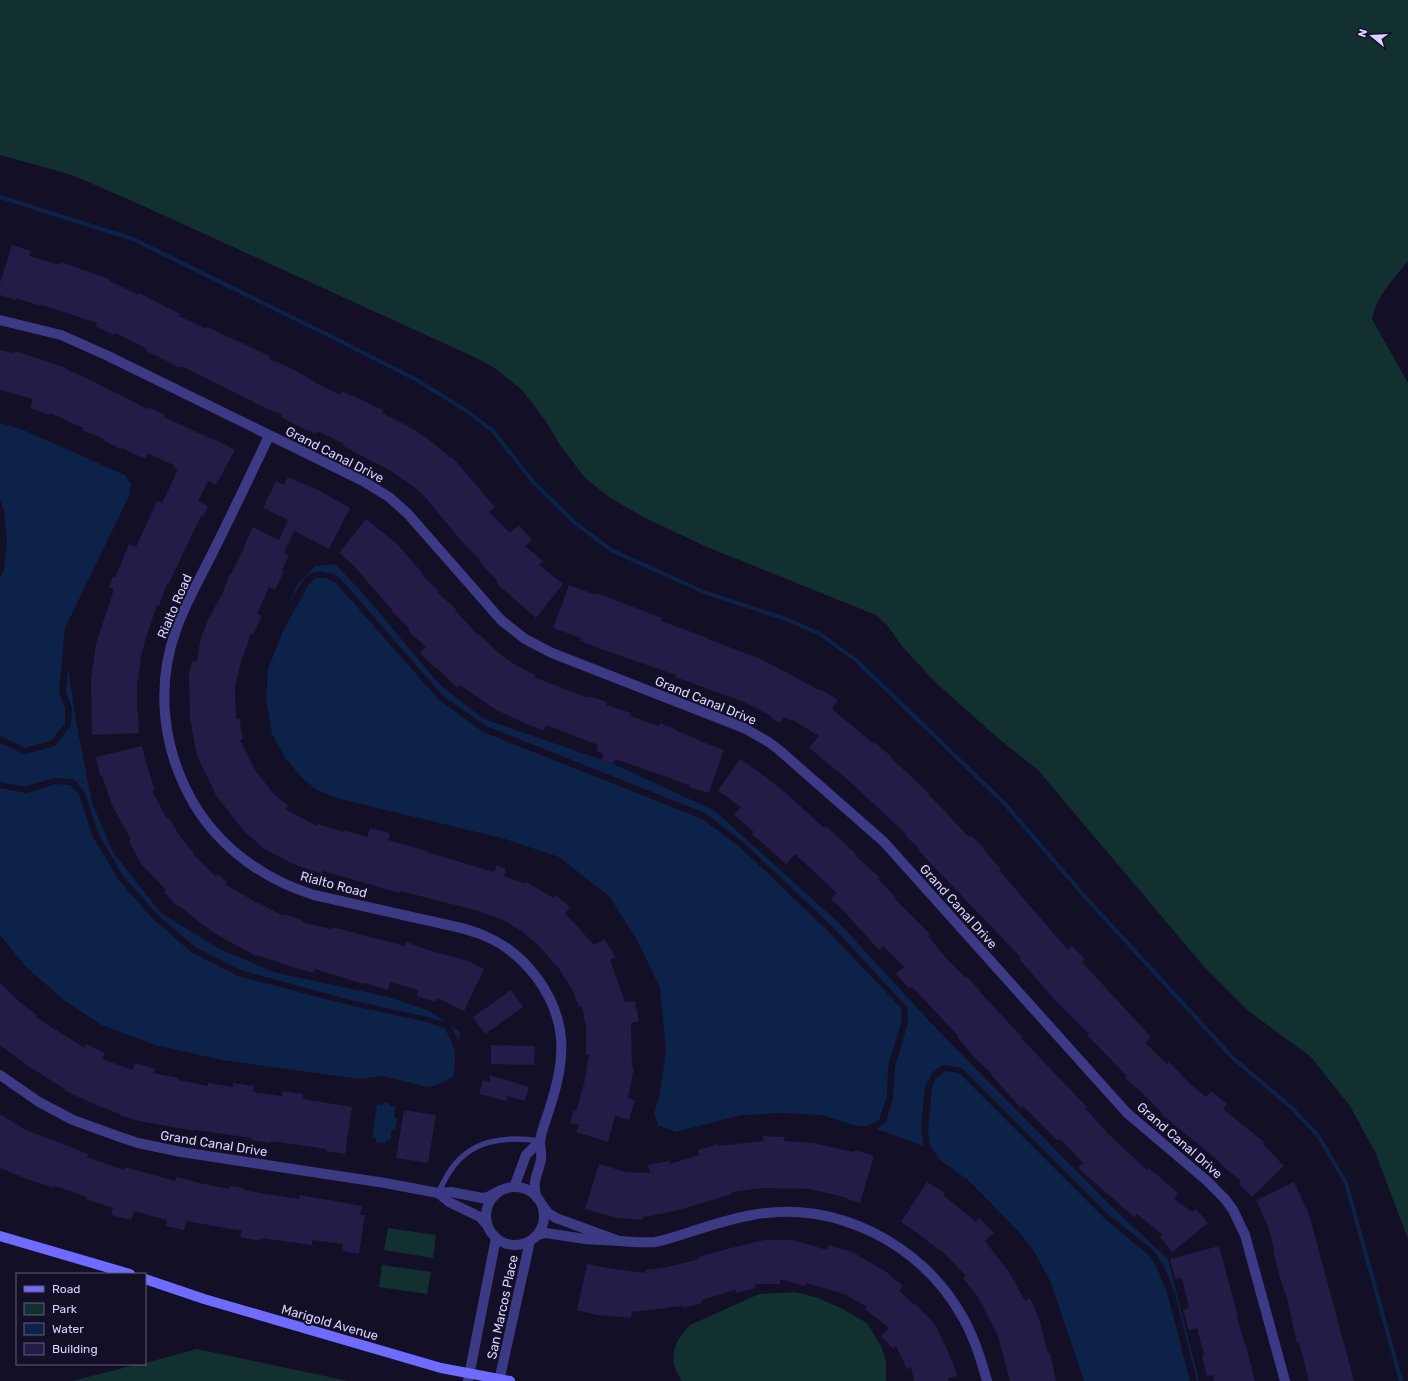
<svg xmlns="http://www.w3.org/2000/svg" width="1408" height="1381" viewBox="0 0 1408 1381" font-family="Rubik,sans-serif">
<rect width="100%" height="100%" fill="#130f26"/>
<g fill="#12302f">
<path d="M0 0H1408V261C1393 279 1377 296 1372 319L1408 383V1239L1375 1152 1350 1106 1311 1057 1247 1010 1206 969 1038 770 999 739 935 682 902 646 887 625 876 615 707 547 643 517 609 497 585 478 560 445 545 420 522 390 495 368 474 357 130 200 72 175 0 155Z"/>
<polygon points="388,1228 436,1235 433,1258 384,1250"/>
<polygon points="382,1265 431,1272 427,1294 379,1287"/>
<path d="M796 1292 818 1298 843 1309 867 1323 881 1346 886 1361V1381H682C667 1360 673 1342 690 1325L759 1294Z"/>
<polygon points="197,1349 348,1381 349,1381 72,1381 139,1364 145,1364 145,1363"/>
</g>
<g fill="#0c2248">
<polygon points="0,423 21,429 125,475 131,484 129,496 65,628 59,692 65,708 65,723 51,741 25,748 0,736 0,577 4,570 7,543 4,511 0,499"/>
<path d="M335 564 359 589 441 686 484 719 614 764 715 811 840 924 932 1024 1111 1206 1168 1259 1199 1381H1197L1175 1294 1165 1268 1154 1251 1109 1215 962 1068 943 1065 932 1073 925 1087 921 1130 924 1146 877 1129 886 1122 893 1098 895 1067 908 1022 907 1007 834 928 744 843 705 813 486 726 443 696 339 577C307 562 303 580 289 605L297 585 315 566Z"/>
<polygon points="316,578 326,578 336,583 439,700 483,732 702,819 740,847 829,932 901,1008 902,1020 888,1066 887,1096 879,1120 868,1126 856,1126 822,1115 782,1113 742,1115 676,1132 658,1125 654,1114 660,1093 666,1051 660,988 637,940 609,896 559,857 505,839 337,798 317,790 303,779 286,759 272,734 266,700 268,669 283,631 309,584"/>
<polygon points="68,667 76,721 92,803 113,852 161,913 218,948 273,972 389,997 430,1011 460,1032 459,1041 451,1026 447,1023 428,1017 350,1000 240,970 195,947 157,914 123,876 98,833 85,793 76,781 72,779 53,778 25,787 0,782 0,743 25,754 55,746 70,727 71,723 72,708 66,692"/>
<path d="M56 784 70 785 79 794 92 835 118 879 152 918 191 952 238 976 349 1005 427 1022 445 1029C456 1049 457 1054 453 1077L440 1084 428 1087 382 1076 359 1079 222 1060 155 1045 102 1025 65 1001 25 966 0 935V788L26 793Z"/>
<polygon points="946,1071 959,1073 1105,1219 1150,1256 1158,1270 1168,1296 1190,1381 1084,1381 1051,1283 1034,1251 1018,1231 968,1180 940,1160 930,1145 928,1132 932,1088 936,1078"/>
<polygon points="387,1102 391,1106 395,1107 394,1118 397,1118 395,1130 392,1130 390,1140 387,1140 386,1143 376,1142 376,1138 372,1138 377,1104 381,1105"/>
</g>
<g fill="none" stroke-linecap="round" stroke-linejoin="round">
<polyline stroke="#0c2248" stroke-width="4" points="0,197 133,239 332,337 415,379 467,411 493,431 533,482 574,522 611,550 704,592 786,619 820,634 857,661 1004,803 1088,900 1233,1058 1292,1108 1319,1137 1346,1183 1401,1381"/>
</g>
<g fill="#241b47">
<polygon points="12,245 31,251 29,256 60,265 61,262 109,279 109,281 139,295 139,293 180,314 179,316 206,329 207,327 270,356 269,359 287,366 314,381 314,382 340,395 342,391 383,410 382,413 415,430 433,443 451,458 452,457 495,507 489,512 510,533 519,525 532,540 525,546 543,561 539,565 563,584 536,618 497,584 498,582 479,561 480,560 463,543 425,497 414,487 391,471 343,446 344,444 317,431 316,434 292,423 281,417 282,415 254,403 254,402 181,366 180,368 163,359 146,351 147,349 115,333 114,335 95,326 97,323 42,305 41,306 16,298 16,300 0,295 0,283"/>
<polygon points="0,350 14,353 15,351 66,368 66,369 97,383 97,384 119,394 147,409 148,407 165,415 164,417 216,441 216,440 235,450 216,485 208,481 198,501 208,506 203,517 201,516 169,583 167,583 159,606 157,605 146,637 140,660 141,660 137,686 137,712 138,712 139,733 92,735 91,678 96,644 114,589 109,587 113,577 115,578 129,544 136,547 157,501 162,503 178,470 174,468 175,466 148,453 145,459 122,448 121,449 103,440 104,439 82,430 83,428 50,413 49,415 30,408 33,399 0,390"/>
<polygon points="288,477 322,492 350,508 329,549 294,531 284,553 289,555 282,570 284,571 275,590 269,587 257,614 262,616 253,635 251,634 240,665 235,688 236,719 239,718 243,739 240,740 255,770 272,792 288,806 285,809 317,826 318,824 343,832 344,830 367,837 370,828 390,833 388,840 427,851 427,852 494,872 497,865 506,869 504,876 525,884 526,882 554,898 556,895 570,907 565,913 594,945 605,939 615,957 610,960 625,1002 635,1001 639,1021 631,1023 632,1067 634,1068 628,1098 635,1100 629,1120 615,1116 608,1142 576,1132 579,1125 570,1123 574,1110 576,1111 584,1084 589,1055 586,1055 586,1028 582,1006 579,1007 573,991 560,970 538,945 520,930 503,920 475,910 400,891 400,893 323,871 322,874 293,864 264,849 243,830 217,797 197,756 190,718 189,675 192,661 197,662 200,641 207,622 223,592 230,573 231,574 245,546 244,546 253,527 279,540 288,520 263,508 276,481 284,485"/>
<polygon points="366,519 397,544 423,574 422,575 439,591 437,592 456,609 455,610 478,635 479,634 501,655 517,666 535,675 534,677 588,698 589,696 607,702 606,705 631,713 630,716 659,726 660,723 677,730 677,731 700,740 700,741 724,750 709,792 705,792 689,787 690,786 667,777 615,759 613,764 602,760 604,754 596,751 598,745 546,725 544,731 529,725 496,710 460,685 457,688 436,667 435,668 420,653 426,647 408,631 410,629 392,612 393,611 353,565 339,553"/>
<polygon points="569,585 596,595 597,593 662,618 661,621 708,638 708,639 763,660 819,690 820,689 838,700 832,709 874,744 875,743 891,756 890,757 929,793 928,794 947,813 947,814 969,837 971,835 985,849 984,850 1001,869 999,870 1068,950 1072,946 1085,959 1082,962 1151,1037 1145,1043 1167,1064 1169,1062 1191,1085 1206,1097 1211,1091 1227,1104 1223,1109 1264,1142 1263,1144 1284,1166 1252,1197 1239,1184 1241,1181 1219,1163 1220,1162 1161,1114 1162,1113 1136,1087 1136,1088 1125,1078 1127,1076 1087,1035 1089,1034 1054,999 1020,960 1021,958 919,851 920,850 905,835 906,834 847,779 809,748 819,736 793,720 792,721 784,717 780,723 770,717 771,716 744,702 675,677 676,675 604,650 580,641 581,638 553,628"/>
<polygon points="142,746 146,763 155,790 152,791 167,819 169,818 181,838 194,853 193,854 216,877 218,874 227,882 225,884 259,904 259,903 283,916 284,914 302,920 301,922 331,929 332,927 405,946 406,942 418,946 418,947 468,961 484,969 464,1011 437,998 436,1002 417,996 418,990 390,982 388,990 364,983 363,984 315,969 314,973 289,966 257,955 256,956 214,933 179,906 178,907 164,892 166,890 142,865 129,841 131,840 112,805 102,776 100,776 96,757"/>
<polygon points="740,759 759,772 787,794 824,828 826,826 856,854 855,855 880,878 878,879 896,898 895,899 930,934 928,936 945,957 965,977 966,976 980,990 979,991 1022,1037 1021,1038 1087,1107 1085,1108 1106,1131 1105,1131 1147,1170 1149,1168 1178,1193 1174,1199 1192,1212 1196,1209 1208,1223 1172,1252 1160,1237 1163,1235 1137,1214 1134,1217 1078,1168 1083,1163 1060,1139 1058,1141 1023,1106 1021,1108 991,1075 992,1074 974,1057 957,1037 958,1036 933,1009 912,987 910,989 896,974 904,967 883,946 879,950 848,916 849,916 831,899 837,893 795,854 786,864 752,834 754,832 734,815 741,807 718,791"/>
<polygon points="0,983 21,1003 37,1015 36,1017 56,1030 85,1048 86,1044 105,1053 102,1059 133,1070 135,1063 155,1069 153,1073 178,1078 178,1080 208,1086 208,1083 233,1087 233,1083 254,1086 253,1092 282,1096 283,1091 303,1094 303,1099 352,1107 345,1154 326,1151 326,1149 271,1141 271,1143 251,1140 251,1138 196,1130 195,1131 139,1121 119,1115 120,1114 91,1103 64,1090 65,1089 28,1066 0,1045"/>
<polygon points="511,990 523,1007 485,1034 473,1017"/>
<polygon points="491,1045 535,1046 534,1065 491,1064"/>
<polygon points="490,1075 529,1087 525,1101 508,1096 506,1101 479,1094 483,1080 490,1082"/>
<polygon points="404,1110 436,1115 428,1163 396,1158"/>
<polygon points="0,1114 26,1130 51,1140 51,1139 88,1154 87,1157 124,1170 125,1167 175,1181 176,1177 194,1181 194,1182 230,1189 230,1186 244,1188 244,1190 266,1194 299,1199 300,1195 362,1206 360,1215 365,1215 359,1254 342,1251 343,1244 312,1240 312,1245 261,1238 260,1241 240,1237 242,1231 186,1221 184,1230 166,1226 167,1220 134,1211 131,1220 111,1215 113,1208 86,1199 87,1197 55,1186 54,1188 27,1179 0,1168"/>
<polygon points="763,1136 785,1137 784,1141 813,1143 854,1152 855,1150 874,1156 860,1203 847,1199 848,1198 809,1189 764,1188 731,1192 732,1194 675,1211 643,1217 643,1220 616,1218 585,1209 599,1164 626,1172 650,1173 648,1165 670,1161 670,1164 699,1155 698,1150 718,1144 718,1146 763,1141"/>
<polygon points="927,1182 945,1193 943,1195 976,1222 979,1218 994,1233 985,1241 1009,1272 1025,1301 1030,1298 1039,1318 1048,1354 1050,1353 1056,1381 1010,1381 998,1336 978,1297 963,1278 966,1276 940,1249 939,1250 917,1233 901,1222"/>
<polygon points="1294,1182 1309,1214 1354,1381 1309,1381 1299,1342 1297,1343 1286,1294 1285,1294 1279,1274 1273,1250 1274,1249 1268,1226 1256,1200"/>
<polygon points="764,1240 793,1240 827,1250 829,1245 852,1252 885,1271 903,1286 899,1291 915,1305 916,1304 936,1326 954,1365 957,1376 948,1378 949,1381 914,1381 911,1367 907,1369 896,1346 893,1349 881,1336 889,1328 865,1309 867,1307 844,1294 806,1283 805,1286 780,1279 780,1284 755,1284 756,1288 736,1293 735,1290 702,1300 702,1303 683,1308 683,1306 632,1312 631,1318 597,1315 577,1310 587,1264 607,1268 645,1273 645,1270 668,1267 699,1259 699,1257 727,1249"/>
<polygon points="1219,1246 1238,1317 1237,1317 1245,1345 1246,1345 1255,1381 1214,1381 1213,1375 1207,1376 1202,1356 1204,1355 1197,1328 1189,1330 1183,1310 1189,1308 1182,1278 1175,1279 1170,1259"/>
</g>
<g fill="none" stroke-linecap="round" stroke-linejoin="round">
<path stroke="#3d3a85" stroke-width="5.5" d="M438 1193C442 1186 445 1178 450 1171 471 1139 505 1136 540 1141"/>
<g stroke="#3d3a85" stroke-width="10">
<polyline points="0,320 61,335 106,355 363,481 389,497 408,514 501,620 525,639 552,653 744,728 767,741 778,749 884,842 1127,1113 1206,1180 1225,1199 1233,1210 1245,1235 1285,1381"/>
<path d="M269 436C250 476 231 516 211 556 199 580 185 604 176 630 155 688 163 751 194 804 221 849 265 880 314 895 350 903 385 911 421 919 442 924 465 927 485 936 525 953 557 995 561 1038 563 1062 557 1085 550 1107 547 1118 541 1131 540 1142 540 1148 542 1154 541 1160 538 1173 531 1184 537 1198"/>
<polyline points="0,1075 39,1102 73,1120 120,1137 138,1143 181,1152 385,1183 438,1193 451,1192 482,1198 488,1197 501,1190"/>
<polyline points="514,1187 526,1155 540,1141"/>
<circle cx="515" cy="1216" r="29"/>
<polyline points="438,1193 449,1202 480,1217 487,1225"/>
<polyline points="534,1238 538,1235 546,1233 585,1239 619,1241 556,1218 548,1213 543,1206"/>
<path d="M619 1241C631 1242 643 1243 655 1242 666 1240 677 1236 687 1233 708 1226 730 1219 752 1215 834 1199 921 1243 962 1316 974 1336 981 1359 987 1381"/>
<polyline points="468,1381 496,1238"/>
<polyline points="499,1381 530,1241"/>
</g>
<g stroke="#6f6bff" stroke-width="10">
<polyline points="0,1236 130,1274"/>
<polyline points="145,1279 204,1299 441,1368 510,1381"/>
</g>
</g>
<g text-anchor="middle" stroke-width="4" stroke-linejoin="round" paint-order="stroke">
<g font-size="13" fill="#d9d4ff" stroke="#130f26">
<text transform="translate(335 454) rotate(27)" y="5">Grand Canal Drive</text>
<text transform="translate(174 606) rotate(-67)" y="5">Rialto Road</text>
<text transform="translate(706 700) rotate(22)" y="5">Grand Canal Drive</text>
<text transform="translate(334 884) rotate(15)" y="5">Rialto Road</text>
<text transform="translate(959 906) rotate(48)" y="5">Grand Canal Drive</text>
<text transform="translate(1180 1140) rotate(41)" y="5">Grand Canal Drive</text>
<text transform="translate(214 1143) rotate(9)" y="5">Grand Canal Drive</text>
<text transform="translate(502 1307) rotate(-78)" y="5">San Marcos Place</text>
<text transform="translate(330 1322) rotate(16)" y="5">Marigold Avenue</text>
</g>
</g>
<rect x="16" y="1273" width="130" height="92" fill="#130f26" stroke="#625e7d"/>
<rect x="24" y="1286" width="20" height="6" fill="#6f6bff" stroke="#625e7d"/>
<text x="52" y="1293" font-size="12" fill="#d9d4ff">Road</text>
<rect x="24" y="1303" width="20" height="12" fill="#12302f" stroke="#625e7d"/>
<text x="52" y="1313" font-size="12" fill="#d9d4ff">Park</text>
<rect x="24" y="1323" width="20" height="12" fill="#0c2248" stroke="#625e7d"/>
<text x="52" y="1333" font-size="12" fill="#d9d4ff">Water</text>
<rect x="24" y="1343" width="20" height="12" fill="#241b47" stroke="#625e7d"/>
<text x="52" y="1353" font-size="12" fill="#d9d4ff">Building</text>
<g transform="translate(1372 36) rotate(288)" stroke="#130f26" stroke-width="3" paint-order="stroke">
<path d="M0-3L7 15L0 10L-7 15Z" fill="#d9d4ff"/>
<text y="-6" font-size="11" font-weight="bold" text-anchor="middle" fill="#d9d4ff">N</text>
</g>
</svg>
